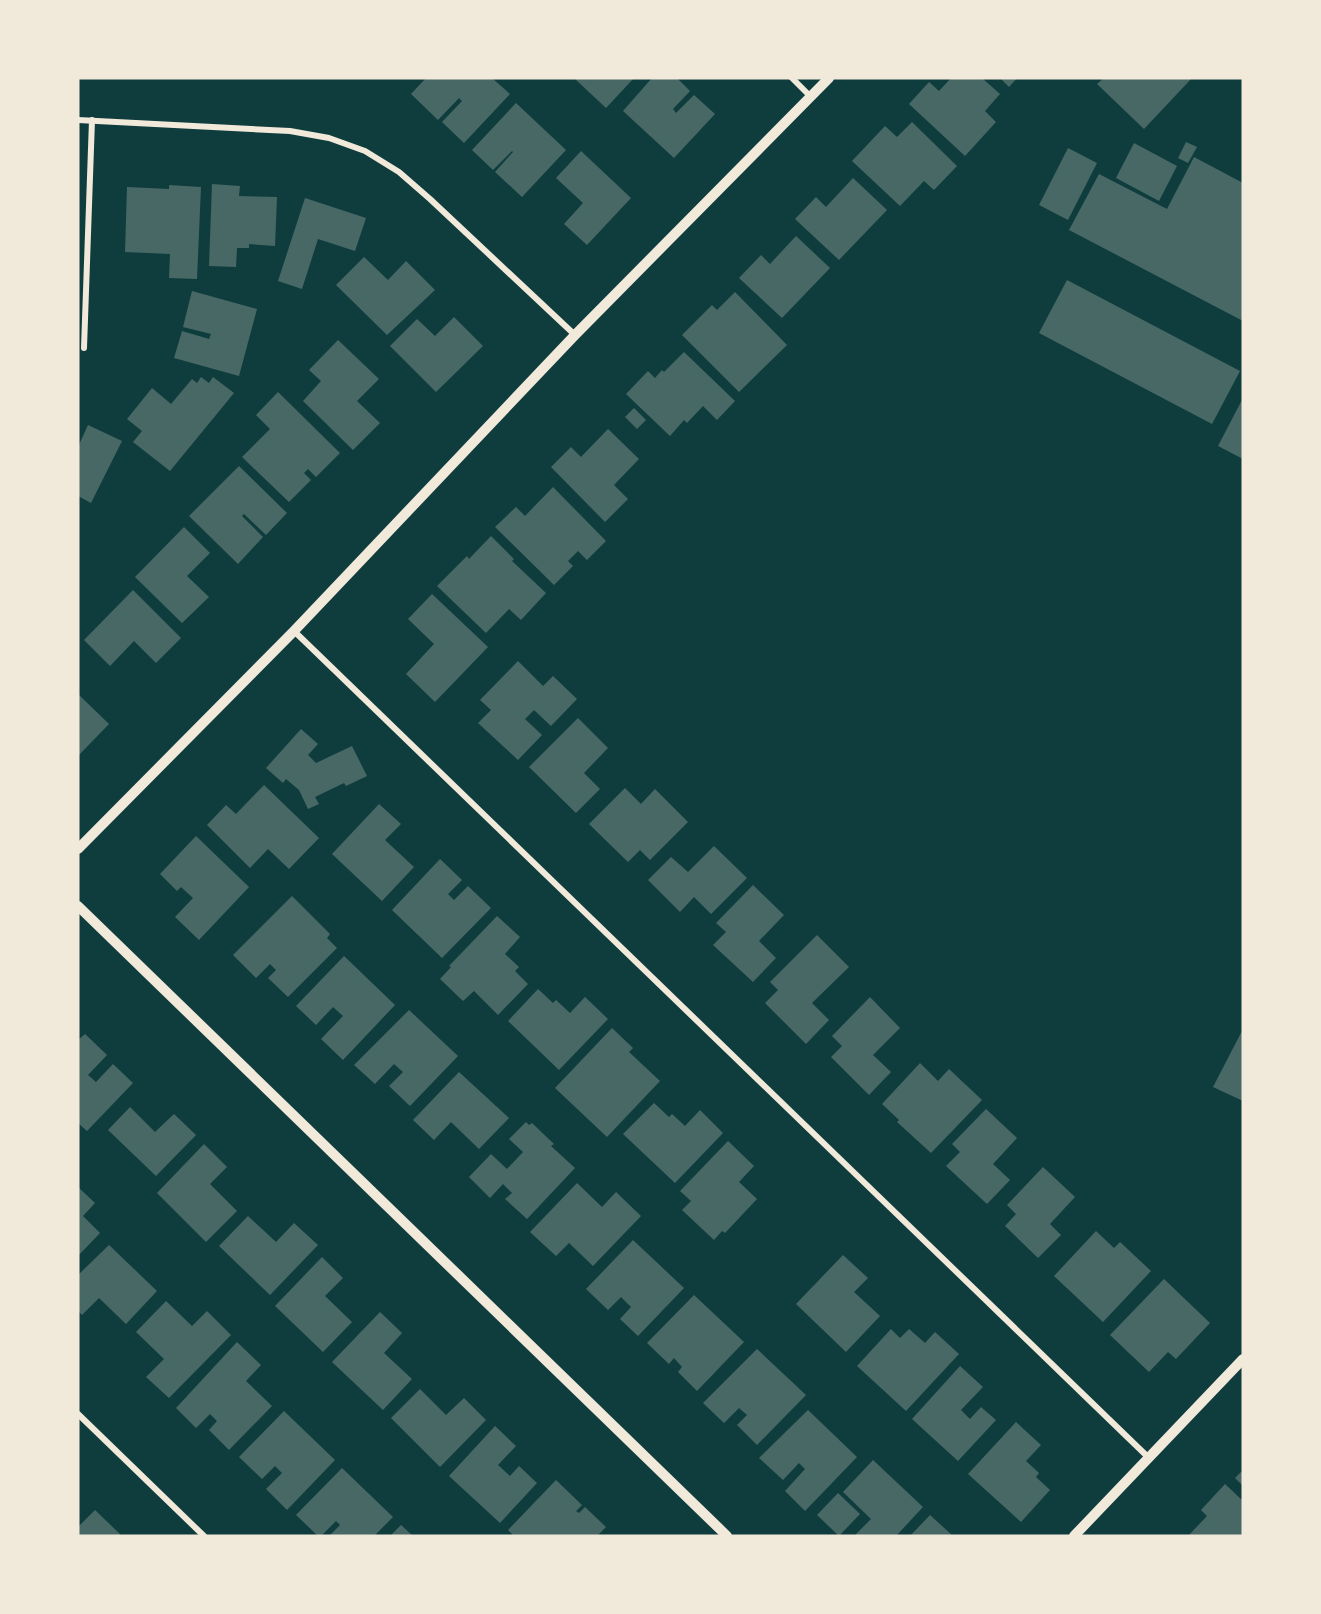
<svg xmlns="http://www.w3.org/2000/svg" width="1321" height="1614" viewBox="0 0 1321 1614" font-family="'Fira Sans Condensed',sans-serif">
<rect width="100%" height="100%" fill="#0f3d3e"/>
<g fill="#486865">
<polygon points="426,78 492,78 510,94 464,143 442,122 462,101 459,98 438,120 411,94"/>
<polygon points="574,78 634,78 606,108"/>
<polygon points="652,78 677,78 690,91 673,109 676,113 694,95 715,114 674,158 623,111"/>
<polygon points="951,78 982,78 1000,94 985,111 996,122 965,156 909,104 929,82 939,91"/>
<polygon points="1000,78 1017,78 1009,87"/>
<polygon points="1104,78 1192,78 1144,129 1097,84"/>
<polygon points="516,103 566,150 522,197 495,172 513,152 512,151 493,170 472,150"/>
<polygon points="912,122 957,166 934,190 924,181 900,206 852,161 885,126 897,137"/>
<polygon points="1186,142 1197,147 1188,163 1178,158"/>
<polygon points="1134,143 1177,166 1159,201 1116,178"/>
<polygon points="1068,148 1097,163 1068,220 1039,205"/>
<polygon points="581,151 631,198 587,245 564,224 583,203 556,178"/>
<polygon points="1194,157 1243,183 1243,321 1069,230 1099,174 1167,209"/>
<polygon points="853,178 887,210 839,260 795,219 816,197 826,207"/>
<polygon points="212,184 240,186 239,196 277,197 275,246 249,244 249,248 237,248 236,267 209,266"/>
<polygon points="169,185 201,187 197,279 169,278 170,254 125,252 127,187 169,189"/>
<polygon points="305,198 366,218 355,251 318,239 302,289 278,281"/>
<polygon points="796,236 830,268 782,318 739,278 761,255 770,264"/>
<polygon points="364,257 388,280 406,261 435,290 387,335 336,285"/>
<polygon points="1067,280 1240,371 1212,424 1039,333"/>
<polygon points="192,291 257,309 239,376 174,358 182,331 209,339 211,334 183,327"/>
<polygon points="735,292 787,345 739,392 682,335 712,305 717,310"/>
<polygon points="454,317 483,346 436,392 390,346 417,319 435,336"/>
<polygon points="338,340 379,379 357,401 380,423 353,450 303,401 321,381 309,370"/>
<polygon points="684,352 735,401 717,420 703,406 687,423 684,420 670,436 626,394 648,371 655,378 662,370 664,372"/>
<polygon points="201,377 209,383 213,377 234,393 170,471 133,442 142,431 127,419 152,388 171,404 192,379 197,383"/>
<polygon points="278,392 340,453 316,477 308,469 304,473 311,480 289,502 242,457 270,429 256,415"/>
<polygon points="1243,398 1243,459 1218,446"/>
<polygon points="634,408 646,420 637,429 625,417"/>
<polygon points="88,425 122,441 91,503 78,496 78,447"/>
<polygon points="608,429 639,459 614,485 628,499 605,522 551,467 571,447 581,457"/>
<polygon points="239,466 287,513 266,535 244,514 242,516 263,537 238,564 189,516"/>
<polygon points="553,487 606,541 587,560 578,551 568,561 573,566 554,585 495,527 516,507 525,516"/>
<polygon points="184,527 210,553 187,576 209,597 182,623 135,577"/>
<polygon points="491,536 514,559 512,561 546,593 521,620 509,609 486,633 437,586 467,556 469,559"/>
<polygon points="133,590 181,638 156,663 134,641 110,666 84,640"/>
<polygon points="432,594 488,647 435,702 406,674 434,644 408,619"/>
<polygon points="518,661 543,686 553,676 577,699 551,726 534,710 525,719 542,735 518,760 478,723 491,710 480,700"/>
<polygon points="78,694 109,724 78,756"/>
<polygon points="578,718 608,748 584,773 600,789 576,813 529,767"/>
<polygon points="301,729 318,744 308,755 316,763 352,746 367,776 346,786 344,783 315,797 319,804 308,809 299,790 286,779 283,783 266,768"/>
<polygon points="264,785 319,838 289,869 268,849 250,868 207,825 226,805 236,814"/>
<polygon points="625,788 641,804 655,789 688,822 650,860 640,850 628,862 589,824"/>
<polygon points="379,804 401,824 385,840 414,867 382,901 332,854"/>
<polygon points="196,836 249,887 199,940 175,917 193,898 181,887 177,891 160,874"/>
<polygon points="714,846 747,878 711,914 694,897 680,912 648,880 671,857 688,872"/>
<polygon points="440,859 462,880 448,894 454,900 468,886 491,908 442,958 392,910"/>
<polygon points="753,885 784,915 759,941 776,958 753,982 713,945 726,932 716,923"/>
<polygon points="292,896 330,934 327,938 337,948 288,997 268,978 276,970 270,964 256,978 233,955"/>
<polygon points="497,916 520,937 505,954 519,967 515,971 528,984 498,1015 474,991 463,1001 440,979 451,967 449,966"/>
<polygon points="817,935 849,967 812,1003 829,1020 806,1044 765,1003 778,990 770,982"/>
<polygon points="344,956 395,1005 343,1060 321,1039 343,1016 333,1007 316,1025 296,1006"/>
<polygon points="538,989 553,1003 556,1000 570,1013 585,997 608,1019 559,1070 508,1021"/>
<polygon points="870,997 900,1028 873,1055 891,1072 869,1095 831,1057 842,1046 832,1036"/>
<polygon points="409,1010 458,1056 410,1106 389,1086 403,1072 394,1064 375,1084 354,1065"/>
<polygon points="612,1028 633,1048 629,1052 660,1081 607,1137 555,1088"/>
<polygon points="1243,1029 1243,1101 1213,1087"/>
<polygon points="85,1034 107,1055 88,1075 96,1082 113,1064 133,1083 87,1131 78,1123 78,1040"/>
<polygon points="920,1063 938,1081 949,1069 982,1100 931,1153 897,1122 899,1120 882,1104"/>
<polygon points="459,1072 509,1118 479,1149 451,1122 434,1140 413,1120"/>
<polygon points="654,1103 669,1117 672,1114 685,1126 700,1110 723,1133 675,1183 623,1134"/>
<polygon points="130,1107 155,1132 174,1114 196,1135 156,1176 108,1130"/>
<polygon points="986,1109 1017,1138 993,1164 1010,1180 987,1204 946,1166 960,1152 952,1144"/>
<polygon points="526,1122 529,1125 532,1123 554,1144 551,1146 575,1168 527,1219 505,1199 512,1193 503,1184 490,1198 469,1177 491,1154 507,1169 523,1152 509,1139"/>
<polygon points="728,1141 754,1166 739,1182 757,1199 725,1233 722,1231 714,1240 682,1210 691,1201 680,1191"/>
<polygon points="204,1144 227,1167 210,1184 237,1211 206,1242 157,1193"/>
<polygon points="1043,1167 1075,1197 1050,1224 1061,1235 1038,1258 1005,1226 1016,1214 1007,1205"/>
<polygon points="577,1183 602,1207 616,1192 641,1216 593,1266 569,1243 556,1256 530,1232"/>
<polygon points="78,1187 95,1203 83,1216 100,1233 78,1256"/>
<polygon points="248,1216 276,1242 294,1223 318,1245 270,1295 219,1246"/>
<polygon points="1096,1231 1114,1248 1120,1242 1151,1271 1103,1322 1054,1276"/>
<polygon points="633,1240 684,1288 638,1336 620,1319 631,1307 621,1297 608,1310 586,1289"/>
<polygon points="109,1245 157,1291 126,1324 99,1298 82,1315 78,1311 78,1275"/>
<polygon points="843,1255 868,1278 854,1292 880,1316 846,1352 796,1304"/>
<polygon points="322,1257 343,1278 325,1296 352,1322 323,1352 275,1306"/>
<polygon points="1164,1279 1210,1323 1176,1359 1168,1352 1149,1372 1110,1335"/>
<polygon points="694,1295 744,1342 697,1391 678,1372 682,1367 674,1358 669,1364 647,1343"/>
<polygon points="166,1301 192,1326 207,1311 231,1335 169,1398 146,1377 164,1359 136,1332"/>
<polygon points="380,1312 402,1333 384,1353 412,1379 383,1410 332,1362"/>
<polygon points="891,1329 900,1338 909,1329 925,1343 935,1332 959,1354 906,1411 857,1366"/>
<polygon points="237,1342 261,1365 246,1381 272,1406 229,1450 209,1430 217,1421 210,1414 196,1428 176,1408"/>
<polygon points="757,1349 806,1395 757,1445 737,1425 747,1415 739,1408 724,1423 703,1403"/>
<polygon points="960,1366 983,1387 961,1410 970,1419 981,1407 996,1420 958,1461 912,1419"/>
<polygon points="420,1389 446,1415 464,1398 486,1420 440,1467 391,1418"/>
<polygon points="808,1410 857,1457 805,1511 785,1491 805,1469 799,1463 783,1480 759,1458"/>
<polygon points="284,1411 335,1460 287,1510 266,1489 282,1473 275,1466 262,1479 239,1457"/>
<polygon points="1016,1422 1041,1445 1026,1461 1039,1473 1036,1477 1050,1490 1021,1522 968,1474"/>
<polygon points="495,1426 516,1446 498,1465 510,1476 519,1466 537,1483 500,1523 449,1476"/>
<polygon points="873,1460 923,1507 896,1536 854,1536 871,1519 843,1492"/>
<polygon points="342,1468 393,1517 374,1536 329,1536 340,1525 336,1521 321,1536 318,1536 296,1515"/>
<polygon points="1243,1470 1243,1486 1235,1478"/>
<polygon points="556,1480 582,1505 576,1511 579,1513 585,1507 606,1527 597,1536 514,1536 508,1530"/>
<polygon points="1225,1484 1243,1501 1243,1535 1188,1536 1207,1516 1201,1510"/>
<polygon points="838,1493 860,1514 839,1536 817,1515"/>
<polygon points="95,1510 122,1536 78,1536 78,1527"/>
<polygon points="930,1515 953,1536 910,1536"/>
<polygon points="401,1525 413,1536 390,1536"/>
</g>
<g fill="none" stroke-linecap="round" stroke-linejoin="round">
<g stroke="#f1e9da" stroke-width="6">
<polyline points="792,78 811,97"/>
<polyline points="78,120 290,131 329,138 365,151 399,172 430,199 575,335"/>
<polyline points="84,348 92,120"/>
<polyline points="294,631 1149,1458"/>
<polyline points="78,1414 204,1536"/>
</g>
<g stroke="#f1e9da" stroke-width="10">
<polyline points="78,849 294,631 575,335 829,78"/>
<polyline points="78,906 727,1536"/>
<polyline points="1074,1536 1243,1359"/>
</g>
</g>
<rect width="1321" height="1614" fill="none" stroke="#f1e9da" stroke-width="159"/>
</svg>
